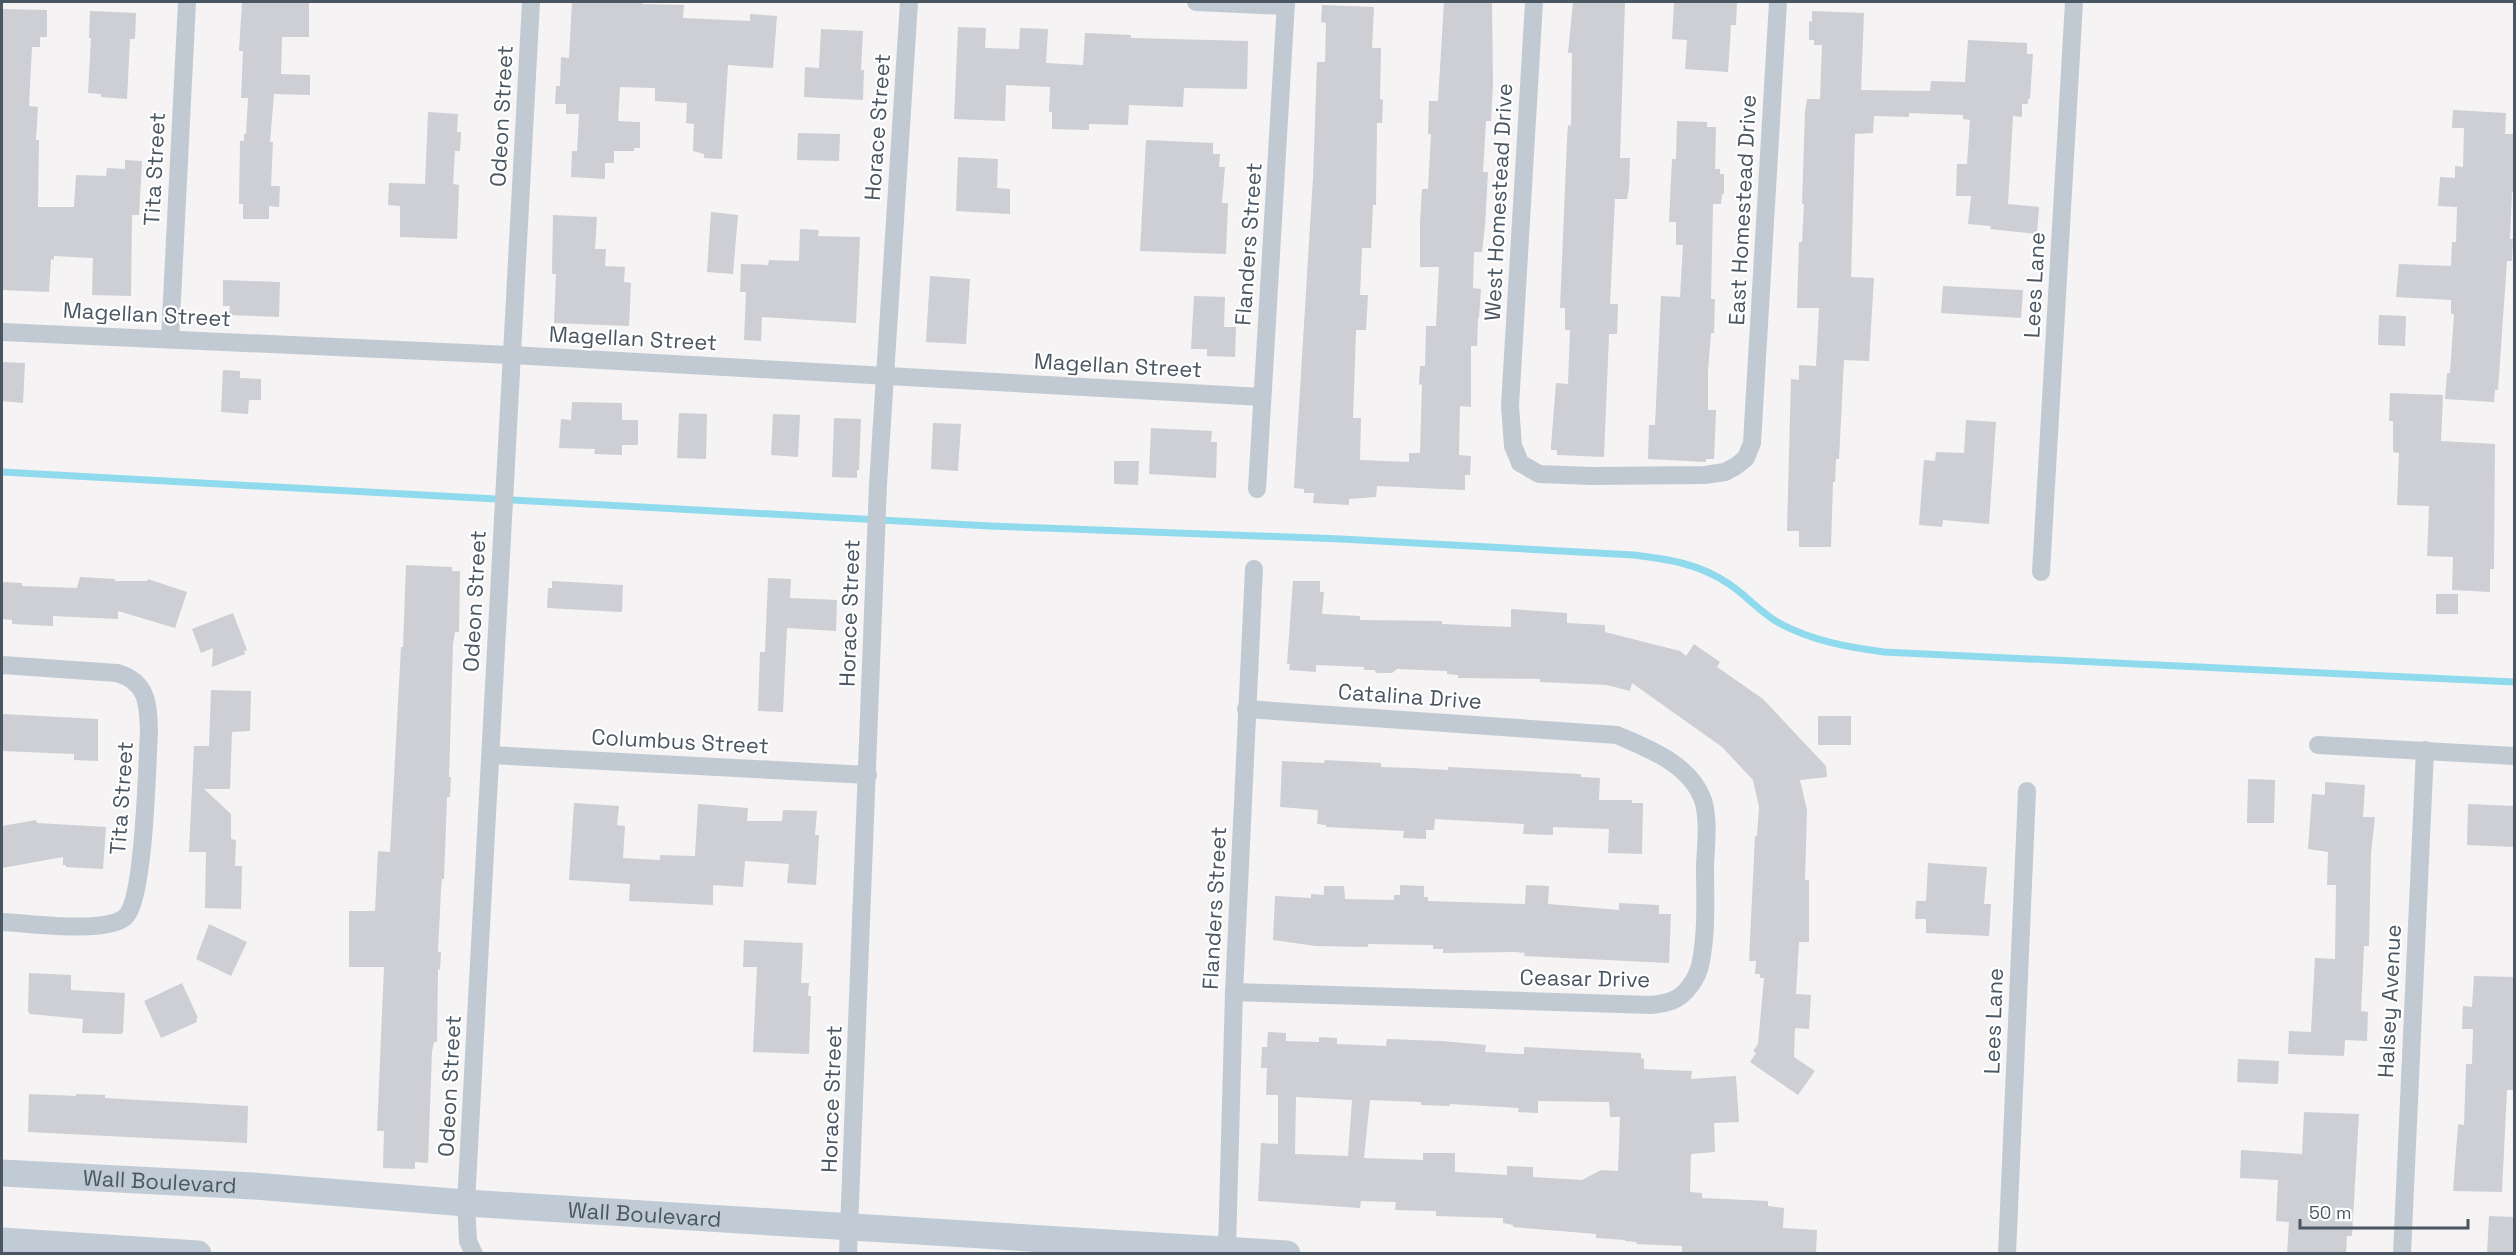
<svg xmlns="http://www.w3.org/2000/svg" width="2516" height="1255" viewBox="0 0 2516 1255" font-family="'Space Grotesk',sans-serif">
<rect width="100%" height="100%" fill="#f5f3f3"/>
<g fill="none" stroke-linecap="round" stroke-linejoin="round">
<path stroke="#90daee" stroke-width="7" d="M2 472 990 526 1341 539 1634 555C1668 559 1700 564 1729 584 1746 595 1761 613 1779 623 1813 641 1847 647 1884 652L2514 682"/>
</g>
<g fill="#cdcfd5" fill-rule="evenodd">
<polygon points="242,2 309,2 309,37 282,37 281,74 310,75 310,95 274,94 270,142 273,142 271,186 280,186 279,207 269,206 269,219 243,219 243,204 239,204 240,141 244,141 244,134 246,134 248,98 241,98 243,51 239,51"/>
<polygon points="572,2 642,2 642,4 684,5 683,18 750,21 750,14 777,16 773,68 728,65 722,159 704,158 704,154 693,151 694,124 686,123 687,103 655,101 655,88 620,87 618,121 640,122 640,148 634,148 634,151 614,151 614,163 605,163 605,179 571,177 572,151 577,151 579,114 566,114 566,104 555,104 556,86 560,86 561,57 569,58"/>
<polygon points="1444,2 1492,2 1493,83 1491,121 1486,121 1483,172 1488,172 1485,225 1482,252 1474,252 1473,288 1481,289 1479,318 1478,318 1477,346 1471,346 1471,407 1460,406 1459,455 1471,456 1470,475 1465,475 1465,490 1377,486 1376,497 1349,499 1349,505 1313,503 1314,493 1304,493 1304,489 1294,488 1313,177 1317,62 1325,62 1326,23 1321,22 1322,5 1374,7 1372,48 1381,48 1380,99 1383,100 1382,123 1377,123 1376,205 1373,205 1371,248 1362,248 1360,295 1368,295 1366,330 1356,330 1353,418 1361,418 1360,460 1409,462 1409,453 1420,453 1422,385 1419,384 1420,366 1425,366 1426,326 1436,326 1439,267 1420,267 1420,222 1422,189 1428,189 1431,134 1428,134 1429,101 1438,101"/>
<polygon points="1573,2 1625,2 1620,158 1630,158 1629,188 1627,199 1615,199 1610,304 1618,304 1617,334 1609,334 1604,457 1557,455 1557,450 1551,450 1551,446 1556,383 1568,384 1570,330 1565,330 1565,308 1560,308 1567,141 1568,125 1571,126 1572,53 1568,53"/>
<polygon points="1674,2 1737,2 1736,25 1731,25 1728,72 1685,69 1687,40 1672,39"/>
<polygon points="2,9 47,10 47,37 40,37 40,47 32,47 29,106 38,107 36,140 39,140 38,207 74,207 76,175 106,176 107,168 125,169 125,160 142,161 139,215 132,215 131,296 92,295 93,258 54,256 54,260 51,259 49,292 2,290"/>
<polygon points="90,11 136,13 135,39 130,39 127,99 101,97 101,94 88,93 91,38 89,38"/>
<polygon points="1812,11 1864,13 1861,90 1930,91 1931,81 1965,82 1968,40 2027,43 2027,54 2033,54 2030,99 2028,99 2028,104 2022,104 2022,117 2013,116 2008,204 2039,207 2037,234 1990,229 1991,226 1968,224 1971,196 1956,196 1957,164 1967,164 1970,120 1963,119 1963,115 1909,113 1909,117 1874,116 1873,133 1855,134 1851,277 1874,278 1869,361 1844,360 1839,459 1836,459 1835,482 1833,482 1831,547 1799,547 1799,531 1787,531 1791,379 1799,380 1799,365 1816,366 1819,308 1797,308 1799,242 1802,242 1804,204 1802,204 1805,112 1807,99 1820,99 1822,45 1814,45 1814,40 1809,40 1809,21 1812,22"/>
<polygon points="958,27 986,28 985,48 1019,49 1020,28 1048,29 1046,63 1083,65 1085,33 1131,35 1131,38 1248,41 1247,89 1184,88 1183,107 1129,105 1128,125 1089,124 1089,130 1052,129 1052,112 1049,112 1050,87 1006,85 1005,121 954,119"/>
<polygon points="821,29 863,31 861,70 864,70 863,100 804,97 805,67 819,68"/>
<polygon points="2453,110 2506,113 2505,134 2514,134 2514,192 2512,192 2510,239 2513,239 2512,261 2507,261 2498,390 2495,390 2494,402 2445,399 2447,373 2450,373 2454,314 2451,314 2451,300 2396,297 2399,264 2451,266 2452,242 2456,242 2457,207 2438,206 2440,177 2455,178 2455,166 2463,167 2464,128 2452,128"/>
<polygon points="428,112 458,114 457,132 461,132 460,151 455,151 453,184 459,185 457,239 400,237 400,206 388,205 389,183 425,184"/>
<polygon points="1677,121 1707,122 1707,127 1716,127 1715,169 1720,169 1720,174 1724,174 1724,194 1722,194 1721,204 1713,204 1711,299 1715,299 1714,333 1711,333 1708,371 1708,410 1716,410 1714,459 1706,459 1706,462 1648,459 1649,425 1655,425 1661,296 1680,297 1683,245 1676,245 1676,222 1669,222 1672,159 1676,159"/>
<polygon points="798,133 840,134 839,161 797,160"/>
<polygon points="1146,140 1213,143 1213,154 1220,154 1219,167 1225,167 1222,203 1228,203 1226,254 1140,251"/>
<polygon points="958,157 998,159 997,188 1010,189 1010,214 956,211"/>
<polygon points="711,212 738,215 733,274 707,272"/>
<polygon points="553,215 597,217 595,249 606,249 605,266 625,267 624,282 631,283 629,326 554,323 556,274 552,274"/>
<polygon points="800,229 819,230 818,236 860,237 856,323 762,317 761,341 744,340 746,292 740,292 741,264 768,265 769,260 799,261"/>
<polygon points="930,276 970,279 966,344 926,342"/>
<polygon points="223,280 280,282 279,317 229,315 230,306 223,306"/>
<polygon points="1943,286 2023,290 2021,318 1941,313"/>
<polygon points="1194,296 1225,297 1224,327 1236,327 1235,357 1207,356 1207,349 1191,349"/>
<polygon points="2379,315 2406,316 2405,346 2378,345"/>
<polygon points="2,362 25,363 23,403 2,401"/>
<polygon points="223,370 240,371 240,378 261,379 261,400 249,400 248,414 221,412"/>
<polygon points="2390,393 2443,395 2441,441 2495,444 2494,569 2490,569 2490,592 2452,590 2453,557 2427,556 2429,506 2397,505 2399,453 2393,452 2393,421 2389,421"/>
<polygon points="572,402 622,403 622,420 638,420 638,445 622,445 622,455 594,454 595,449 559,448 561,419 571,420"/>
<polygon points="679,413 707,414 706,459 677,458"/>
<polygon points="773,414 800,415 798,457 771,455"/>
<polygon points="834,418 861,419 859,470 857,470 857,478 832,477"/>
<polygon points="1966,420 1996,422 1989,524 1943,520 1942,527 1919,525 1924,460 1935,461 1936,452 1964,453"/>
<polygon points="933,423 961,424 958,471 931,469"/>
<polygon points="1151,428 1212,431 1211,442 1217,442 1216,478 1149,474"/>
<polygon points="1114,461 1139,461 1138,485 1114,484"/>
<polygon points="406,565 452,567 452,571 460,571 459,632 455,632 453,644 449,777 451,777 450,797 447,797 444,879 442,879 441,890 438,952 441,952 440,970 438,969 437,1042 434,1042 432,1052 428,1163 415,1162 415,1169 383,1168 384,1131 377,1131 384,967 349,967 349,911 375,911 378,851 390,852 401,647 403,647"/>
<polygon points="80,577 115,579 115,581 147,581 148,579 187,592 175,628 118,611 118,619 53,616 53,626 12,624 12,620 2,619 2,582 22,583 22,586 77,588"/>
<polygon points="768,578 791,579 790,598 837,600 836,631 787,628 783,712 758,711 760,652 765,652"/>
<polygon points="552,581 623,585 622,612 547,608 548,588 552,588"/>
<polygon points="1293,581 1320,581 1320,592 1324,592 1322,614 1360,616 1360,620 1442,621 1442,624 1511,627 1511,609 1567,613 1567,623 1605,625 1605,632 1680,651 1686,656 1694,644 1720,662 1717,667 1763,699 1826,766 1827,777 1800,780 1807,810 1805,880 1809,880 1809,942 1799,942 1796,994 1811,995 1809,1029 1795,1028 1794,1057 1815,1071 1798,1095 1750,1062 1756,1053 1753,1051 1758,1044 1764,978 1760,978 1760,974 1755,974 1756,961 1749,961 1755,836 1757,836 1759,807 1753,780 1722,747 1632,683 1630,691 1607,685 1540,682 1540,679 1458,678 1458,675 1447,674 1447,671 1397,669 1392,673 1377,673 1374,670 1364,670 1364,667 1316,665 1316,672 1289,670 1290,664 1287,664"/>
<rect x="2436" y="594" width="22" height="20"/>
<polygon points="233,613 247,650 244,651 245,654 212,667 213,648 201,653 192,629"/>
<polygon points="211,690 251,691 250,731 232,732 230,789 204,789 231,814 231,839 236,840 235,866 242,866 241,909 205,908 206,852 189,852 194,746 209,746"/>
<polygon points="2,714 98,719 98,761 74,760 74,754 2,751"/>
<rect x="1818" y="716" width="33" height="29"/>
<polygon points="1325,760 1381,763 1381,767 1412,768 1448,770 1448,767 1581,774 1581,777 1600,778 1599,800 1632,800 1632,803 1643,803 1642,854 1608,853 1609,829 1553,827 1553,835 1523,834 1524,824 1435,819 1434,830 1426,830 1426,839 1403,838 1404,831 1326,827 1326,825 1317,824 1318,810 1280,807 1282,761 1324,763"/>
<polygon points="2248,779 2275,780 2274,823 2247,823"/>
<polygon points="2325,782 2365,785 2363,817 2375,817 2371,853 2369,946 2364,946 2361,1011 2368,1012 2367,1041 2345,1040 2344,1056 2288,1054 2289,1031 2311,1032 2315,958 2335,959 2336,885 2327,885 2328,852 2308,849 2312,794 2325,795"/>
<polygon points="574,803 619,806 617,825 625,826 623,858 660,860 660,855 695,856 698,804 748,808 747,821 782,821 783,810 817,811 815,835 819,835 816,885 787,883 789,864 745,861 743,887 713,885 713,905 629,901 630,884 569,880"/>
<polygon points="2468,804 2514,806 2514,847 2467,845"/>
<polygon points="36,820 37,823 106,827 103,869 66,867 66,865 63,865 63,857 2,868 2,826"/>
<polygon points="1928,863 1987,867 1984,904 1991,904 1989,936 1926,933 1926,919 1915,919 1916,901 1926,901"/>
<polygon points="1400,885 1424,886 1424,897 1428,897 1428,901 1525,904 1526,885 1549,886 1548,904 1619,910 1619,903 1659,905 1659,914 1671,914 1669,963 1524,956 1525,953 1515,952 1443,953 1443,949 1433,949 1433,945 1368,944 1368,947 1316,946 1273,940 1275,896 1311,898 1311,894 1324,895 1324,886 1344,886 1345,899 1394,900 1394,895 1400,895"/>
<polygon points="209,924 247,942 231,976 196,959"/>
<polygon points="744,940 803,943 801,983 809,983 808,996 811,996 809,1054 753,1052 757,967 743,967"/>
<polygon points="29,973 71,975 71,990 125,993 123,1032 121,1034 82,1033 83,1019 30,1014 28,1011"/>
<polygon points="2474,976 2514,977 2514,1090 2507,1090 2502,1192 2453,1191 2458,1124 2464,1125 2466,1064 2472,1064 2473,1029 2462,1029 2463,1006 2472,1007"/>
<polygon points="182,983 198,1018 196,1019 197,1022 161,1038 144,1001"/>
<path d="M1268 1032 1286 1033V1041L1319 1042V1037L1337 1038V1044L1386 1046 1387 1039 1441 1041 1486 1045 1485 1052 1519 1054H1524V1047L1641 1053V1058L1644 1059V1069L1692 1071 1691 1079 1736 1076 1739 1122 1714 1123 1715 1152 1691 1154 1690 1192 1702 1193V1198L1768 1201V1206L1784 1208 1783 1228 1817 1230 1816 1254H1682V1246L1636 1244 1637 1242 1625 1241V1240L1596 1238V1234L1513 1227V1225L1503 1223V1218L1436 1216V1211L1395 1210 1396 1202 1361 1201 1360 1208 1258 1201 1261 1143 1278 1144V1095H1266L1267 1068H1261L1262 1047H1267ZM1296 1097 1352 1100 1348 1156 1295 1154ZM1370 1100 1421 1102V1105L1450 1106V1104L1519 1108 1518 1112 1538 1113V1101L1609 1102 1610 1117H1620L1618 1171 1601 1170 1582 1180 1533 1177V1167L1507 1166V1175L1455 1172V1153H1423V1160L1364 1158Z"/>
<polygon points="2238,1059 2279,1061 2278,1084 2237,1082"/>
<polygon points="29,1094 76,1096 76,1094 105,1095 105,1098 248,1106 247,1143 28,1132"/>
<polygon points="2304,1112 2359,1114 2352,1236 2347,1236 2346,1254 2287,1254 2289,1222 2276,1221 2278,1180 2240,1178 2241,1150 2302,1154"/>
<polygon points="2489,1216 2514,1217 2514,1254 2487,1254"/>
</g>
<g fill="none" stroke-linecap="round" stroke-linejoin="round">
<g stroke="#c1cad2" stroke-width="18">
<polyline points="1196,2 1286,6"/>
<polyline points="1534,2 1510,406 1513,446 1517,455 1520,463 1539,474 1592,476 1705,475 1725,472 1736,466 1746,458 1752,443 1778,2"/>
<polyline points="2,332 512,355 1262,397"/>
<polyline points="170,339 187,2"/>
<polyline points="1257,489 1286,2"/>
<polyline points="2041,572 2074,2"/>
<path d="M2 665 117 673C148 682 148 704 149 732 147 762 145 903 124 918 102 934 30 923 2 922"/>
<polyline points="2318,745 2514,756"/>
<polyline points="491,755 868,775"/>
<path d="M1234 992 1651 1005C1668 1003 1679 1001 1690 986 1695 980 1700 969 1701 961 1707 930 1705 896 1705 865 1706 844 1709 820 1703 800 1690 764 1649 749 1617 735L1246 709"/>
<polyline points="1227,1249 1234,992 1254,569"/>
<polyline points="474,1254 468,1241 466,1203 531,2"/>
<polyline points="848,1254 878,485 909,2"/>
<polyline points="2007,1254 2027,791"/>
<polyline points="2402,1254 2425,750"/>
</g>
<g stroke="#c1cbd6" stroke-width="27">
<path id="s1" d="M2 1173 253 1186 466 1203 1287 1254"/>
<polyline points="2,1241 198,1254"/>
</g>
</g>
<g text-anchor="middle" stroke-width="4.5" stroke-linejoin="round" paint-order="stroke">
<g font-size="22" fill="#4a5661" stroke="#fff">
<text transform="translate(501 116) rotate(-87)" y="8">Odeon Street</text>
<text transform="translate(877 127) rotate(-86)" y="8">Horace Street</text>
<text transform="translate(154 169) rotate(-87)" y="8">Tita Street</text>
<text transform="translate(1498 202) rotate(-87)" y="8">West Homestead Drive</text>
<text transform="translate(1742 210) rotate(-87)" y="8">East Homestead Drive</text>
<text transform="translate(1248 244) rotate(-86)" y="8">Flanders Street</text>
<text transform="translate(2034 285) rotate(-87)" y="8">Lees Lane</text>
<text transform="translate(147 314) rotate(3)" y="8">Magellan Street</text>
<text transform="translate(633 338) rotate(3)" y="8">Magellan Street</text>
<text transform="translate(1118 365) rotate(3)" y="8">Magellan Street</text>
<text transform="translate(474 601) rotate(-87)" y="8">Odeon Street</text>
<text transform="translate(849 613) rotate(-88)" y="8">Horace Street</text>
<text transform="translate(1410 696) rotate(4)" y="8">Catalina Drive</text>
<text transform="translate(680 741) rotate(3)" y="8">Columbus Street</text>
<text transform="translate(121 798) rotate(-86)" y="8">Tita Street</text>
<text transform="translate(1214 908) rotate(-87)" y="8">Flanders Street</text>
<text transform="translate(1585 978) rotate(1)" y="8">Ceasar Drive</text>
<text transform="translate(2389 1001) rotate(-87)" y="8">Halsey Avenue</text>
<text transform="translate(1993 1021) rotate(-88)" y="8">Lees Lane</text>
<text transform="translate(449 1086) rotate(-87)" y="8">Odeon Street</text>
<text transform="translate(831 1099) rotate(-88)" y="8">Horace Street</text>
<text dy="8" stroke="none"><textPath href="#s1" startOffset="158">Wall Boulevard</textPath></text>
<text dy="8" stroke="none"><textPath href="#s1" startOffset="644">Wall Boulevard</textPath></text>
</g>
</g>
<rect width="2516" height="1255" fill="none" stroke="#4a5661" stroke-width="6"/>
<path d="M2300 1219v9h168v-9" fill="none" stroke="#4a5661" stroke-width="3"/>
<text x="2309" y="1219" font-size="18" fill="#4a5661" stroke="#ffffff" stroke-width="4.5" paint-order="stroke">50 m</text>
</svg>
